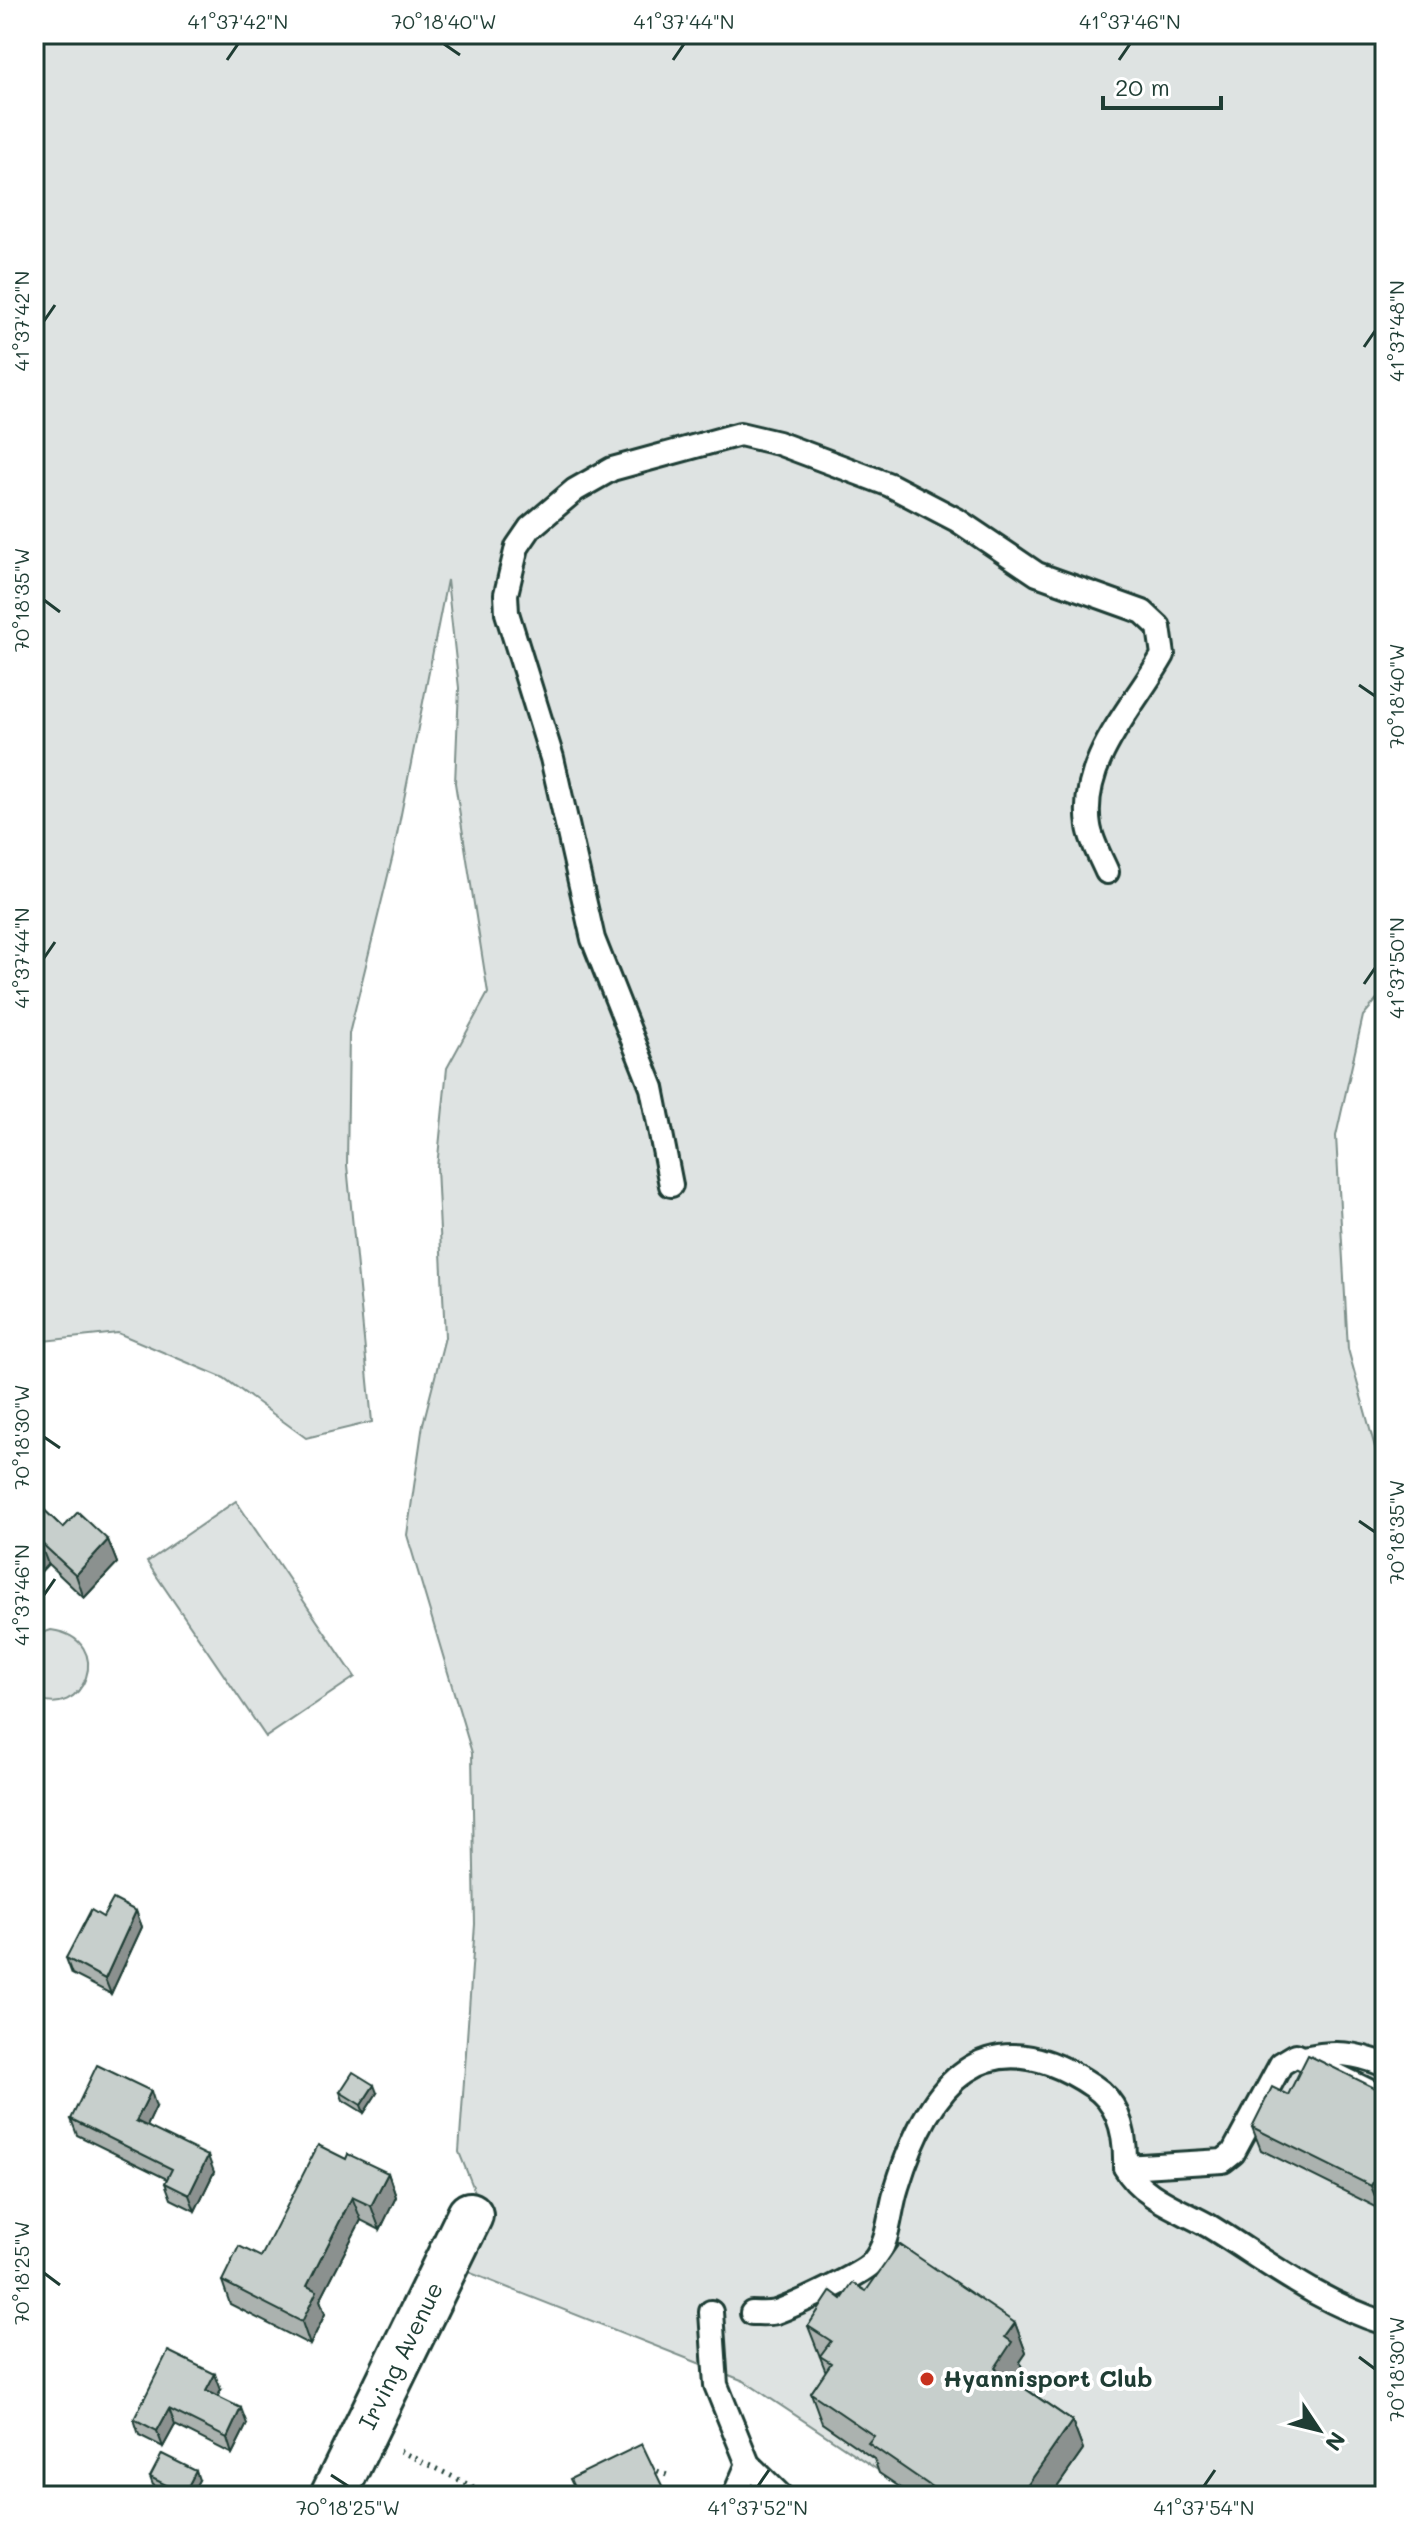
<svg xmlns="http://www.w3.org/2000/svg" width="1419" height="2530" viewBox="0 0 1419 2530" font-family="Mali,sans-serif">
<rect width="100%" height="100%" fill="#fff"/>
<filter id="ink" filterUnits="userSpaceOnUse"><feTurbulence type="fractalNoise" baseFrequency=".0125" numOctaves="2"/><feDisplacementMap in="SourceGraphic" scale="16" xChannelSelector="R" yChannelSelector="G"/><feConvolveMatrix kernelMatrix="1 2 1 2 8 2 1 2 1" color-interpolation-filters="sRGB"/></filter>
<g filter="url(#ink)">
<g fill="#dee3e2" stroke="#7e908b" stroke-width="2">
<polygon points="39,34 1385,34 1385,990 1363,1016 1336,1136 1348,1349 1385,1484 1385,2496 917,2496 744,2381 468,2272 486,2219 459,2152 475,1924 472,1753 407,1535 423,1424 445,1337 437,1167 447,1068 488,993 455,783 459,688 447,580 393,855 349,1034 347,1165 372,1422 306,1438 224,1378 118,1333 34,1342 34,45"/>
<polygon points="236,1501 355,1677 266,1737 147,1562"/>
<path d="M51 1630C118 1639 83 1725 34 1697V1636Z"/>
</g>
<g fill="none" stroke-linecap="round" stroke-linejoin="round">
<defs>
<g id="lane">
<path d="M671 1185 652 1088 593 939 552 758 507 613 506 594 517 547 530 528 575 490 612 469 740 434 778 443 890 485 957 520 1037 574 1143 612 1159 627 1163 655C1134 707 1079 761 1089 826 1091 841 1101 858 1107 872"/>
<path d="M1304 2058C1335 2051 1356 2053 1385 2065"/>
<path d="M1125 2167C1141 2197 1181 2210 1209 2226 1266 2261 1320 2303 1385 2323"/>
<polyline points="711,2312 716,2385 748,2464 781,2496"/>
<path d="M752 2313C760 2313 768 2314 776 2312 793 2306 863 2274 873 2262 890 2242 889 2211 897 2187 928 2085 984 2013 1093 2086 1121 2104 1126 2137 1125 2167L1223 2161 1233 2153 1281 2064 1296 2055 1385 2099"/>
<polyline points="734,2496 748,2464"/>
</g>
<g id="street">
<path id="s1" d="M333 2496 470 2215"/>
</g>
</defs>
<use href="#lane" stroke="#1f3d34" stroke-width="28"/>
<use href="#street" stroke="#1f3d34" stroke-width="50"/>
<g stroke="#1f3d34" stroke-width="5" stroke-dasharray="2 6" stroke-linecap="butt">
<polyline points="400,2451 492,2496"/>
<polyline points="650,2468 667,2475"/>
<polyline points="568,2496 580,2488"/>
</g>
<use href="#lane" stroke="#fff" stroke-width="22"/>
<use href="#street" stroke="#fff" stroke-width="44"/>
</g>
<g fill="#abb2af" stroke="#1f3d34" stroke-width="2">
<polygon points="34,1500 63,1528 108,1540 117,1563 84,1598 48,1564 34,1579"/>
<polygon points="136,1911 142,1927 111,1994 72,1974 66,1958 103,1917"/>
<polygon points="340,2092 377,2093 364,2113 343,2100"/>
<polygon points="1385,2093 1380,2209 1261,2150 1252,2127 1288,2095"/>
<polygon points="156,2107 147,2126 214,2172 195,2211 171,2199 165,2183 167,2179 77,2135 71,2119"/>
<polygon points="346,2159 388,2173 396,2197 380,2230 361,2220 320,2300 325,2314 310,2345 230,2304 222,2281 261,2257"/>
<polygon points="866,2291 1015,2323 1026,2353 1020,2362 1023,2372 1016,2382 1072,2421 1083,2450 1051,2496 913,2496 879,2473 874,2459 822,2423 811,2393 826,2372 808,2326 842,2299"/>
<polygon points="221,2390 217,2396 247,2424 232,2454 175,2425 163,2447 139,2435 134,2419"/>
<polygon points="150,2477 199,2480 190,2496 175,2496 153,2485"/>
</g>
<g fill="#8b918f" stroke="#1f3d34" stroke-width="2">
<polygon points="108,1540 117,1563 84,1598 76,1575"/>
<polygon points="39,1541 48,1564 34,1579 34,1546"/>
<polygon points="136,1911 142,1927 111,1994 105,1979"/>
<polygon points="374,2085 377,2093 364,2113 361,2105"/>
<polygon points="151,2091 156,2107 142,2137 136,2121"/>
<polygon points="208,2156 214,2172 195,2211 189,2195"/>
<polygon points="1385,2158 1385,2198 1380,2209 1371,2186"/>
<polygon points="388,2173 396,2197 380,2230 371,2206"/>
<polygon points="352,2197 361,2220 320,2300 325,2314 310,2345 302,2322 307,2286"/>
<polygon points="1015,2323 1026,2353 1020,2362 1023,2372 1006,2397 995,2368 1005,2337"/>
<polygon points="215,2374 221,2390 212,2407 206,2391"/>
<polygon points="241,2408 247,2424 232,2454 227,2438"/>
<polygon points="169,2409 175,2425 163,2447 157,2431"/>
<polygon points="1072,2421 1083,2450 1051,2496 1020,2496"/>
<polygon points="196,2471 199,2480 190,2496 185,2496 184,2494"/>
<polygon points="45,2486 49,2496 40,2496"/>
</g>
<g fill="#c7cfcc" stroke="#1f3d34" stroke-width="2">
<polygon points="34,1500 63,1528 78,1512 108,1540 76,1575 39,1541 34,1546"/>
<polygon points="113,1899 136,1911 105,1979 66,1958 91,1910 103,1917"/>
<polygon points="1308,2055 1385,2093 1385,2158 1371,2186 1252,2127 1272,2087 1288,2095"/>
<polygon points="97,2065 151,2091 136,2121 208,2156 189,2195 165,2183 172,2169 71,2119"/>
<polygon points="353,2072 374,2085 361,2105 340,2092"/>
<polygon points="318,2145 346,2159 348,2154 388,2173 371,2206 352,2197 307,2286 317,2291 302,2322 222,2281 239,2246 261,2257"/>
<polygon points="899,2244 1015,2323 1005,2337 1012,2342 995,2368 1072,2421 1020,2496 945,2496 868,2443 874,2436 811,2393 831,2363 820,2356 831,2341 808,2326 831,2291 842,2299 853,2283 866,2291"/>
<polygon points="168,2351 215,2374 206,2391 241,2408 227,2438 169,2409 157,2431 134,2419"/>
<polygon points="642,2444 667,2496 578,2496 570,2479"/>
<polygon points="162,2454 196,2471 184,2494 150,2477"/>
<polygon points="34,2480 45,2486 40,2496 34,2496"/>
<polygon points="90,2490 102,2496 87,2496"/>
</g>
</g>
<path fill="none" stroke="#1f3d34" stroke-width="3" d="M444 44 460 55M227 60 238 44M673 60 684 44M1119 60 1130 44M44 321 55 305M1364 347 1375 331M44 600 60 612M1359 685 1375 696M44 958 55 942M1364 984 1375 968M44 1437 60 1448M1359 1521 1375 1532M44 1595 55 1579M44 2273 60 2285M1359 2357 1375 2369M331 2475 348 2486M758 2486 769 2470M1204 2486 1215 2470"/>
<circle fill="#c8321e" stroke="#fff" stroke-width="3" cx="927" cy="2379" r="8"/>
<g text-anchor="middle" stroke-width="8" stroke-linejoin="round" paint-order="stroke">
<g font-size="24" fill="#1f3d34" stroke="#fff">
<text dy="8" stroke="none"><textPath href="#s1" startOffset="156">Irving Avenue</textPath></text>
</g>
<g font-size="24" font-weight="bold" fill="#1f3d34" stroke="#fff" text-anchor="start">
<text x="943" y="2387">Hyannisport Club</text>
</g>
</g>
<rect width="1419" height="2530" fill="none" stroke="#fff" stroke-width="88"/>
<g transform="translate(1319 2430) rotate(125)" stroke="#ffffff" stroke-width="6" paint-order="stroke">
<path d="M0-6L14 30L0 20L-14 30Z" fill="#1f3d34"/>
<text y="-12" font-size="22" font-weight="bold" text-anchor="middle" fill="#1f3d34">N</text>
</g>
<path d="M1103 96v12h118v-12" fill="none" stroke="#1f3d34" stroke-width="4"/>
<text x="1115" y="96" font-size="24" fill="#1f3d34" stroke="#ffffff" stroke-width="6" paint-order="stroke">20 m</text>
<rect x="44" y="44" width="1331" height="2442" fill="none" stroke="#1f3d34" stroke-width="3"/>
<g font-size="20" text-anchor="middle" fill="#1f3d34">
<text x="238" y="29">41°37'42"N</text>
<text x="444" y="29">70°18'40"W</text>
<text x="684" y="29">41°37'44"N</text>
<text x="1130" y="29">41°37'46"N</text>
<text transform="translate(22 321) rotate(-90)" y="7">41°37'42"N</text>
<text transform="translate(1397 331) rotate(-90)" y="7">41°37'48"N</text>
<text transform="translate(22 600) rotate(-90)" y="7">70°18'35"W</text>
<text transform="translate(1397 696) rotate(-90)" y="7">70°18'40"W</text>
<text transform="translate(22 958) rotate(-90)" y="7">41°37'44"N</text>
<text transform="translate(1397 968) rotate(-90)" y="7">41°37'50"N</text>
<text transform="translate(22 1437) rotate(-90)" y="7">70°18'30"W</text>
<text transform="translate(1397 1532) rotate(-90)" y="7">70°18'35"W</text>
<text transform="translate(22 1595) rotate(-90)" y="7">41°37'46"N</text>
<text transform="translate(22 2273) rotate(-90)" y="7">70°18'25"W</text>
<text transform="translate(1397 2369) rotate(-90)" y="7">70°18'30"W</text>
<text x="348" y="2515">70°18'25"W</text>
<text x="758" y="2515">41°37'52"N</text>
<text x="1204" y="2515">41°37'54"N</text>
</g>
</svg>
